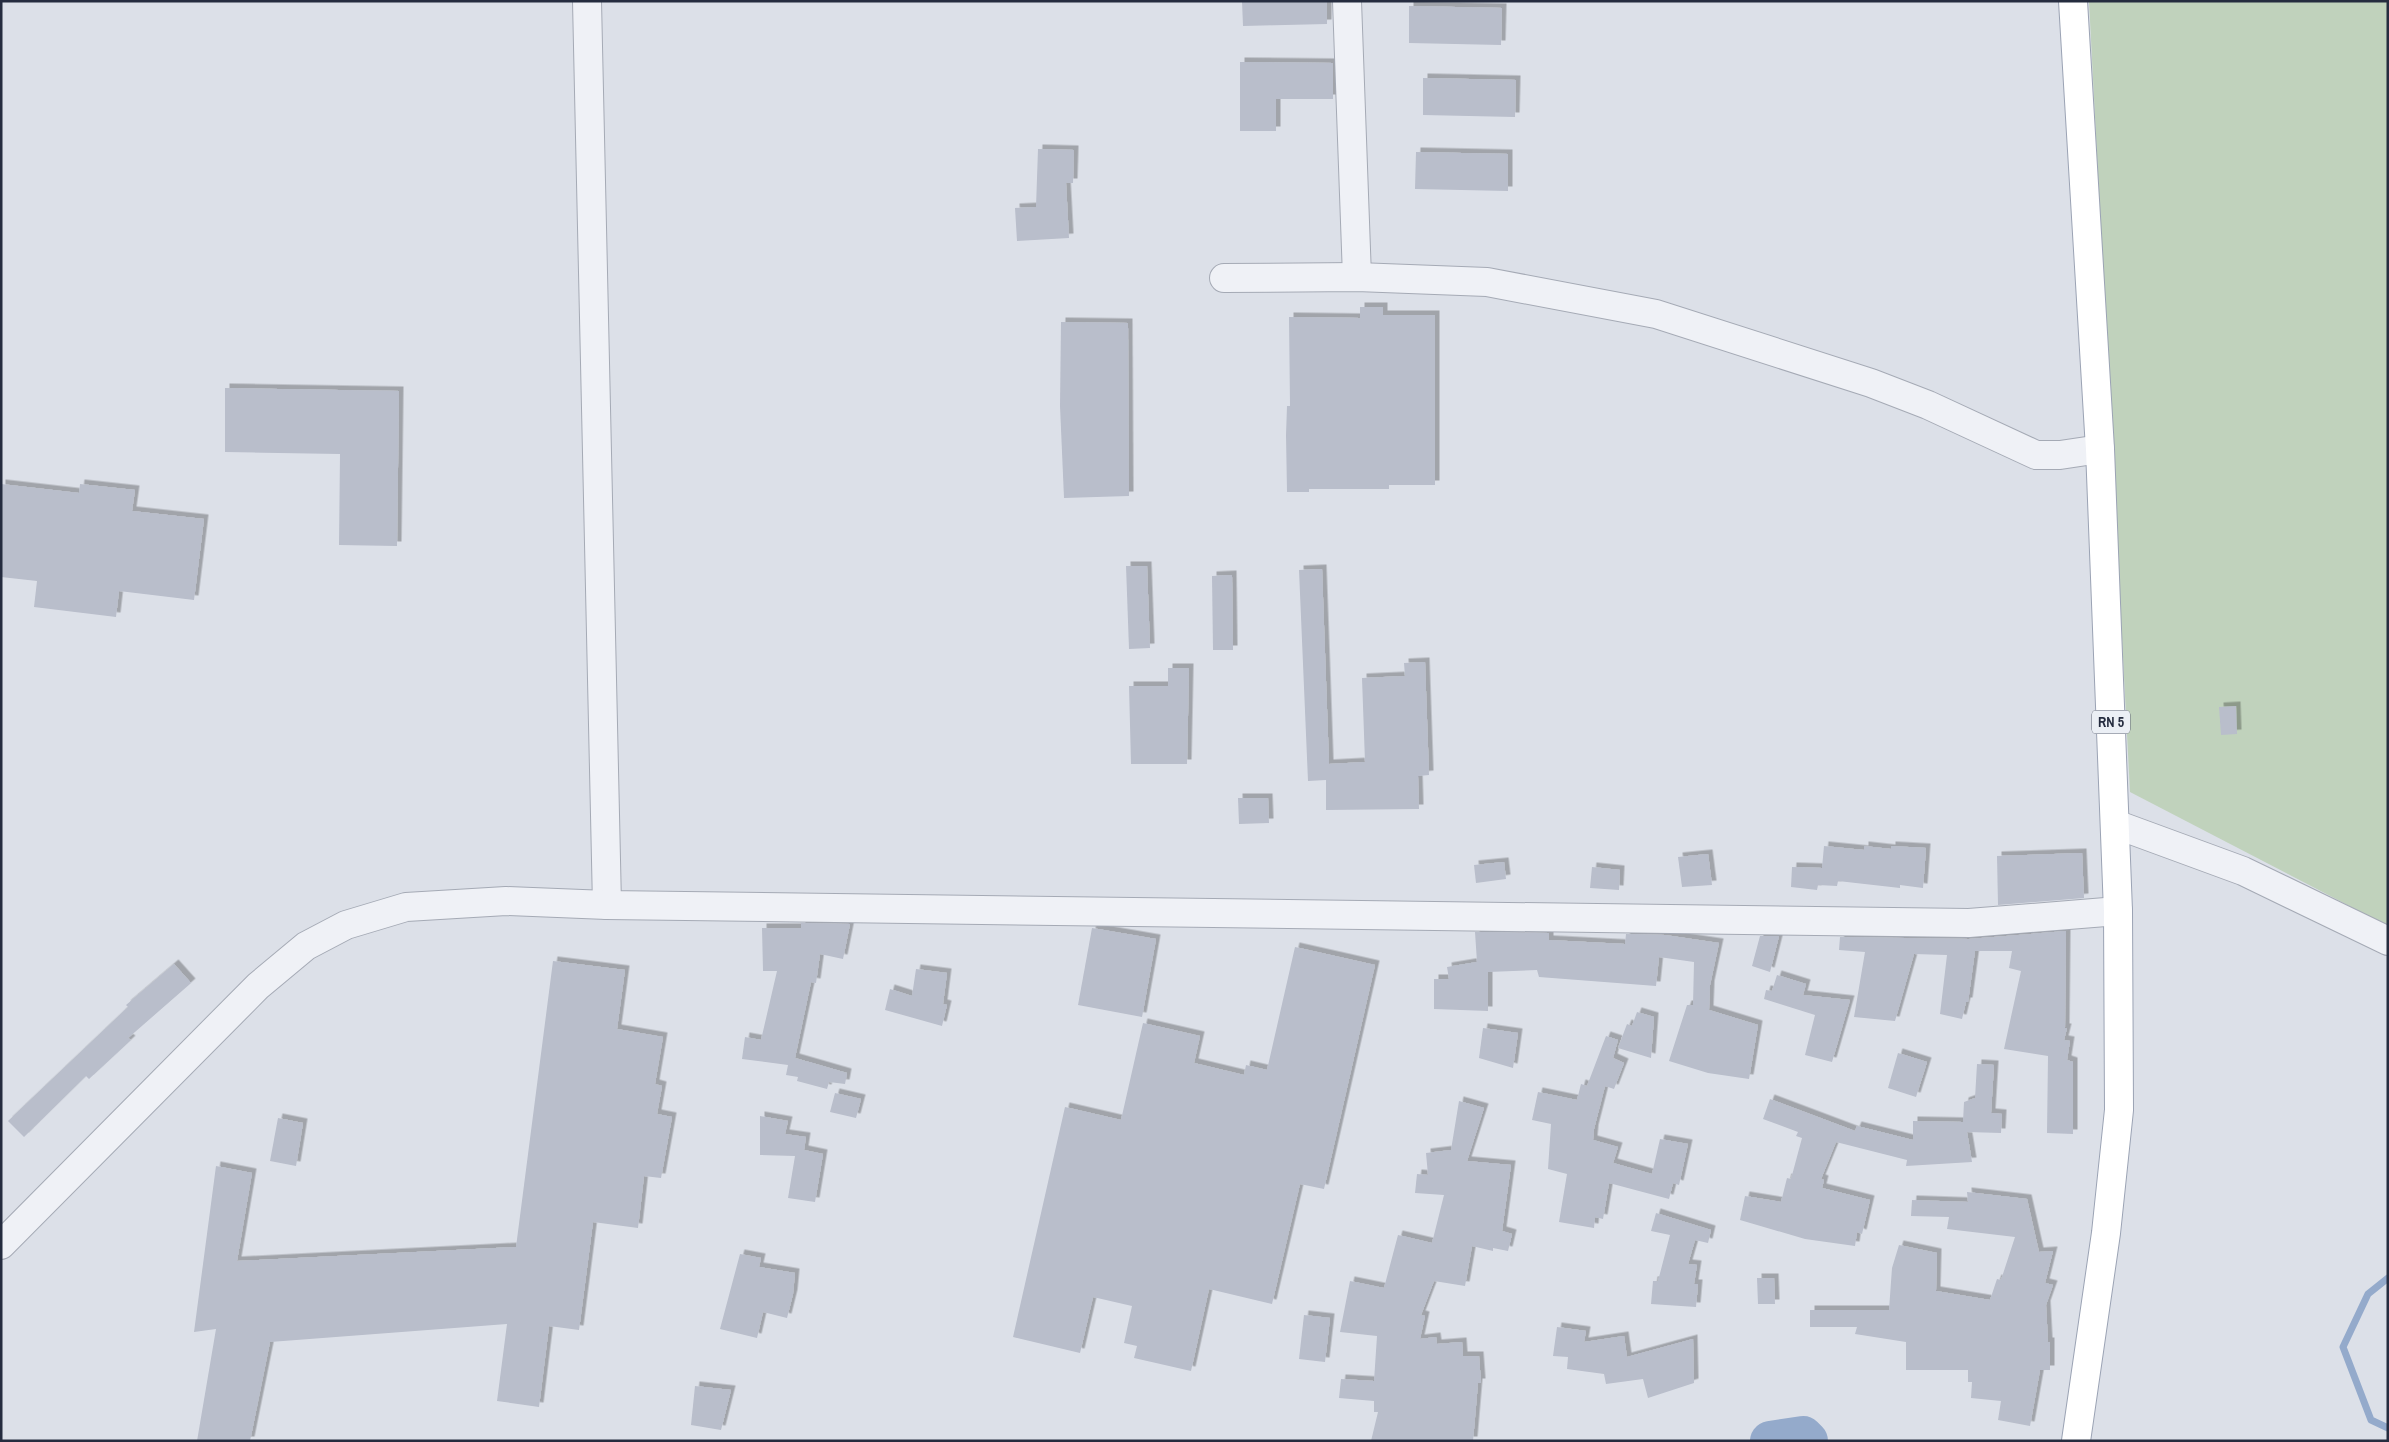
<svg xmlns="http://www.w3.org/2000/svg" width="2389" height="1442" viewBox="0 0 2389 1442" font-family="'Archivo Narrow',sans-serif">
<defs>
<filter id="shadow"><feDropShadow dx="4.5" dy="-4.5" stdDeviation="0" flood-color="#0004"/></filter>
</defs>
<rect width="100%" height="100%" fill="#dce0e8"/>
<polygon fill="#c0d2bc" points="2089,1 2388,1 2388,926 2130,792"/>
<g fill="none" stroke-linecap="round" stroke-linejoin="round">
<polyline stroke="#94aacb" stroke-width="7" points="2388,1278 2368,1294 2343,1347 2371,1420 2388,1428"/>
<polyline stroke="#94aacb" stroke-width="40" points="1770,1441 1803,1436 1808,1441"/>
</g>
<g fill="#b9becb" filter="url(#shadow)">
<polygon points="1242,1 1327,1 1327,24 1243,26"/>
<polygon points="1409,6 1502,8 1501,45 1409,43"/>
<polygon points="1240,62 1333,63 1333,99 1276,99 1276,131 1240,131"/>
<polygon points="1423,78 1516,80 1515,117 1423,115"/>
<polygon points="1038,149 1074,150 1073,183 1066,183 1069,238 1017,241 1015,208 1036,207"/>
<polygon points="1416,152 1508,154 1508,191 1415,189"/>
<polygon points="1360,307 1383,307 1383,315 1435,315 1435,485 1389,485 1389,489 1309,489 1309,492 1287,492 1286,435 1287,406 1290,406 1289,317 1360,318"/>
<polygon points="1061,322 1128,323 1129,496 1064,498 1060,406"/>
<polygon points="225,388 399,391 397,546 339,545 340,454 225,452"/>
<polygon points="1,484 79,493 80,484 135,490 132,511 204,519 194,600 119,591 116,617 34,607 37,581 1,577"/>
<polygon points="1126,566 1147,566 1150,648 1129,649"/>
<polygon points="1322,569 1329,764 1365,762 1362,678 1405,676 1404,663 1425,662 1429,775 1418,776 1419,809 1326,810 1326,780 1308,781 1299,570"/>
<polygon points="1232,575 1233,650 1213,650 1212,576"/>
<polygon points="1168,668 1189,668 1187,764 1131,764 1129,686 1168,686"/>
<polygon points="2236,706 2237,734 2221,735 2219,707"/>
<polygon points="1238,798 1268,798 1269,823 1239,824"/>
<polygon points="1824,846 1864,850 1864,846 1891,849 1891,846 1926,848 1923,888 1900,885 1900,888 1838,881 1837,886 1818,885 1817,890 1791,887 1792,867 1822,868"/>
<polygon points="2082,853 2084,898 1998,905 1997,856"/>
<polygon points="1708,854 1712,885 1682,887 1678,857"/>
<polygon points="1504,862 1506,879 1476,883 1474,865"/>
<polygon points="1592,867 1620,870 1619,890 1590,888"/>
<polygon points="801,923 850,924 843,959 820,954 816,983 811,982 795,1058 847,1073 845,1084 829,1082 827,1089 797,1081 798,1077 786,1075 788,1065 742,1059 745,1037 761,1040 777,971 763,971 762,928 801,928"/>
<polygon points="1092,928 1156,939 1142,1017 1078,1005"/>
<polygon points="2066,931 2065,1028 2067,1028 2064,1040 2070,1041 2067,1060 2073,1062 2073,1134 2047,1133 2048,1056 2004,1049 2021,971 2009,968 2012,951 1975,951 1968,1002 1966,1002 1962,1019 1940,1014 1947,955 1914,954 1895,1021 1854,1017 1865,952 1839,950 1840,937 1969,939"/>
<polygon points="1475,932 1549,933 1549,940 1625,944 1626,934 1665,935 1719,943 1710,985 1709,1010 1758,1025 1749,1079 1708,1073 1669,1061 1687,1005 1693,1005 1694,962 1659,957 1656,986 1539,977 1537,970 1488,972 1488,1011 1434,1009 1434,979 1449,979 1447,967 1477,962"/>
<polygon points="1760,936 1779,936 1770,972 1752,966"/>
<polygon points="1295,947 1375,965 1324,1189 1300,1184 1272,1304 1209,1289 1191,1371 1134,1358 1137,1346 1124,1343 1132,1306 1093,1297 1080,1353 1013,1337 1065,1107 1121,1120 1143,1023 1200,1036 1194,1063 1244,1075 1246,1065 1267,1070"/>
<polygon points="553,961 625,970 617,1029 663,1037 655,1084 662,1086 657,1114 672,1117 661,1178 644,1176 638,1228 593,1222 579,1330 549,1326 539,1407 497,1401 507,1324 270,1342 250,1441 197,1441 216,1329 194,1332 216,1166 252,1173 237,1261 516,1247"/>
<polygon points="174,964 191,983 128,1038 131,1040 89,1079 86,1076 24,1137 8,1121 128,1007 126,1005"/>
<polygon points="916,969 947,973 943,1004 947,1005 942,1026 885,1010 890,989 912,996"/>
<polygon points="1777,975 1806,984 1803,995 1850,1000 1832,1062 1805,1055 1815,1015 1764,999 1766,990 1772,991"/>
<polygon points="1637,1012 1654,1017 1651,1058 1618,1048 1627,1024 1632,1026"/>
<polygon points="1483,1028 1518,1033 1513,1068 1479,1058"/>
<polygon points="1606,1036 1618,1040 1613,1058 1624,1063 1614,1089 1605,1086 1594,1129 1593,1140 1618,1147 1613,1163 1652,1174 1660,1139 1688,1144 1679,1185 1673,1183 1669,1199 1609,1183 1603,1219 1595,1217 1594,1228 1559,1222 1567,1174 1548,1169 1551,1124 1532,1120 1538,1092 1577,1100 1581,1084 1587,1086"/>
<polygon points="1898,1053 1927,1062 1916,1097 1888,1088"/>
<polygon points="1977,1064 1994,1065 1991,1113 2002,1114 2001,1133 1967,1132 1972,1162 1906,1166 1907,1160 1836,1142 1821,1179 1824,1180 1822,1188 1870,1200 1862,1234 1857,1232 1855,1246 1805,1239 1740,1220 1745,1196 1781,1202 1787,1178 1791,1179 1802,1138 1796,1136 1798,1132 1763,1119 1770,1099 1855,1131 1857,1126 1913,1140 1913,1121 1963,1122 1964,1102 1975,1098"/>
<polygon points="835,1093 861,1099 856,1118 830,1112"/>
<polygon points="1459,1101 1484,1108 1467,1161 1511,1165 1502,1231 1512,1234 1508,1251 1493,1248 1493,1251 1472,1246 1465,1286 1434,1281 1421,1315 1425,1316 1420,1339 1436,1337 1437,1344 1462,1342 1463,1356 1479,1356 1481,1383 1478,1383 1473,1441 1371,1441 1378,1412 1374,1412 1374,1401 1339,1398 1341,1379 1374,1381 1377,1336 1340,1332 1350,1281 1384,1288 1398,1235 1432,1243 1444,1195 1415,1193 1417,1174 1428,1175 1426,1153 1451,1150"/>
<polygon points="760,1116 788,1121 785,1134 806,1137 804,1150 823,1154 815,1202 788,1198 795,1156 760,1155"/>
<polygon points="278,1118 303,1123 296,1166 270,1161"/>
<polygon points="1967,1192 2027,1199 2039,1252 2053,1251 2045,1283 2053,1285 2046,1305 2048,1342 2050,1342 2050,1370 2040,1370 2030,1426 1998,1420 2001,1401 1971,1398 1972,1382 1968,1382 1968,1370 1906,1370 1906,1342 1855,1334 1857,1327 1810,1327 1810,1310 1889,1310 1892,1268 1899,1245 1937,1253 1936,1291 1990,1300 1997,1279 2001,1280 2015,1237 1947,1229 1949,1217 1911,1216 1912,1200 1968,1202"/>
<polygon points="1656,1213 1711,1230 1708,1243 1695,1240 1688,1264 1697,1265 1694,1284 1698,1284 1696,1307 1651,1304 1653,1281 1658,1281 1670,1235 1651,1231"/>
<polygon points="740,1254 761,1258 759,1267 795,1273 793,1294 787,1318 763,1312 757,1338 720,1329"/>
<polygon points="1757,1278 1774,1278 1775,1304 1758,1304"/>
<polygon points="1304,1315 1330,1318 1325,1362 1299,1359"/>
<polygon points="1557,1327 1586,1331 1584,1342 1624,1336 1627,1357 1693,1339 1694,1383 1648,1398 1643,1379 1606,1384 1604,1374 1567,1369 1568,1357 1553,1356"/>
<polygon points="695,1386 731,1390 721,1430 691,1425"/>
</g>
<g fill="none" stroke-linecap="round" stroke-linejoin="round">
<defs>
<g id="minor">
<polyline points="587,1 607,905"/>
<polyline points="1347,1 1357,277"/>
<polyline points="1224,278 1357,277 1487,282 1656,314 1871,383 1928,405 2036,455 2060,455 2100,449"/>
<polyline points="2115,824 2243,871 2388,941"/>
<polyline points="1,1245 258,986 306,946 346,925 406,907 506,901 607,905 1969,923 2118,911"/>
</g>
<polyline id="major" points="2073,1 2100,449 2118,911 2119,1110 2106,1233 2076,1441"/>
</defs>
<use href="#minor" stroke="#a5aab5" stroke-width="30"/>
<use href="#major" stroke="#9ba3b4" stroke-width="30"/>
<use href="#minor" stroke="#eff1f6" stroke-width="28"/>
<use href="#major" stroke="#fff" stroke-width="28"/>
</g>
<g text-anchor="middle" stroke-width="5" stroke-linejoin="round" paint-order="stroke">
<rect fill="#ebeff5" stroke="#606676" stroke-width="1" x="2092" y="710.5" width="38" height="23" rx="4"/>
<g font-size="14" font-weight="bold" fill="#252c3f">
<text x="2111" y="727">RN 5</text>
</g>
</g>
<rect width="2389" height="1442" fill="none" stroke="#252c3f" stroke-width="5"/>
</svg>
